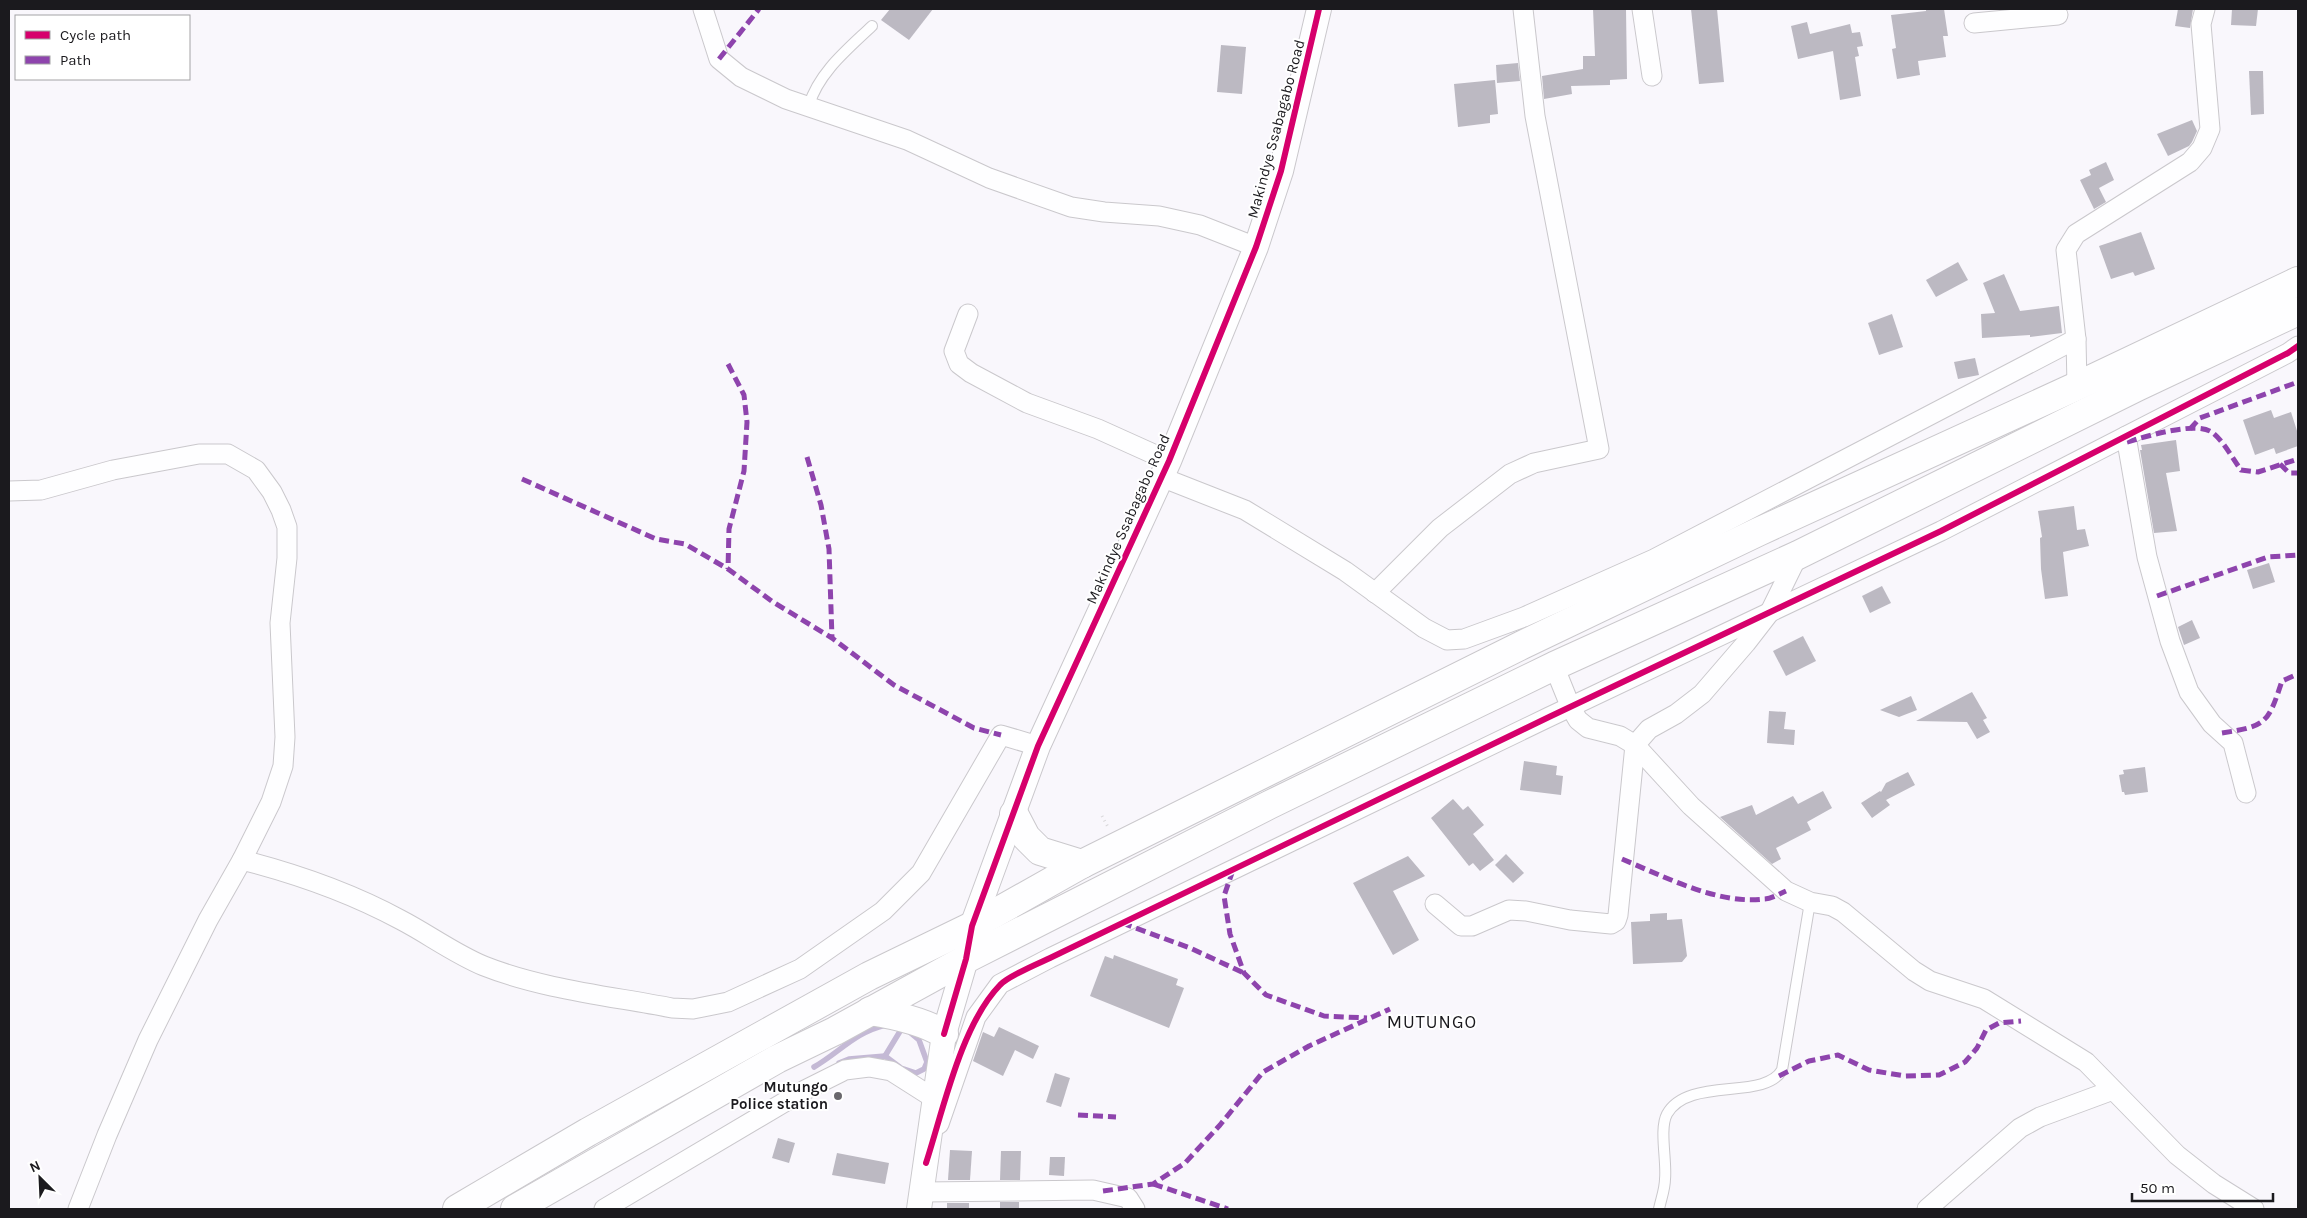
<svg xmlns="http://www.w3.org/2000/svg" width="2307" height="1218" viewBox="0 0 2307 1218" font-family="Karla,sans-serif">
<rect width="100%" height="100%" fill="#f9f7fc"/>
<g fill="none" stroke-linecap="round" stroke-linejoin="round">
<g stroke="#c4b9d5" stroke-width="5.5">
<polyline points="885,1056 902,1028"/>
<polyline points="839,1063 849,1059 885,1056 901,1068 916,1073 924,1069 927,1062 919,1040 907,1030"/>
<path d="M814 1067C840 1052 855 1032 886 1025"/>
</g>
</g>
<g fill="#bcb9c2">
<polygon points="890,9 933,9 909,40 881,20"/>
<polygon points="1593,9 1626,9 1627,79 1610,80 1610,85 1571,86 1572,94 1544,99 1542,76 1583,69 1583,56 1595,56"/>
<polygon points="1691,9 1717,9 1724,82 1699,84"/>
<polygon points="1926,9 1944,9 1948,36 1943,36 1946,57 1918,61 1920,75 1897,79 1892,49 1896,48 1891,15 1926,11"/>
<polygon points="2178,9 2193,9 2190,28 2175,26"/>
<polygon points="2232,9 2258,9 2256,26 2231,25"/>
<polygon points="1807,22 1810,34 1850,24 1852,33 1860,32 1863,46 1857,47 1859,56 1855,57 1861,96 1840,100 1833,51 1798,59 1791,26"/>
<polygon points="1221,45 1246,47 1242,94 1217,92"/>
<polygon points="1518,63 1520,81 1497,83 1496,65"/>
<polygon points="2249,71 2263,71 2264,114 2251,115"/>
<polygon points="1495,80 1498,114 1490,115 1490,123 1458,127 1454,84"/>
<polygon points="2192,120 2197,131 2192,142 2189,146 2168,156 2157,134"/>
<polygon points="2106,162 2114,180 2099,188 2106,202 2094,209 2080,180 2091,175 2089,170"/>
<polygon points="2141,232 2155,269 2135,276 2133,272 2111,279 2099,246"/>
<polygon points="1958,262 1968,280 1936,297 1926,280"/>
<polygon points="2004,274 2020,311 2059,306 2062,333 2030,337 2030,335 1982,338 1981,314 1995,313 1983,283"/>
<polygon points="1892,314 1903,347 1879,355 1868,323"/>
<polygon points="1975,358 1979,375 1958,379 1954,362"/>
<polygon points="2271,410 2274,418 2291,412 2298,434 2298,446 2276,454 2274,448 2255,455 2243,420"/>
<polygon points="2176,440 2180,471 2166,473 2177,531 2154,533 2140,450 2142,450 2141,445"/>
<polygon points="2074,506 2077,530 2085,529 2089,546 2063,552 2068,596 2045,599 2041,569 2040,538 2042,537 2038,511"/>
<polygon points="2269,563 2275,582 2253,589 2247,570"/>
<polygon points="1882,586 1891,603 1870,613 1862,596"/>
<polygon points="2192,620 2200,638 2184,645 2178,627"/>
<polygon points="1803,636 1816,661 1786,676 1773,651"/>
<polygon points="1972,692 1987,718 1983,720 1990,732 1977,739 1967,722 1916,721"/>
<polygon points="1911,696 1917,710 1899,717 1880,710"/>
<polygon points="1769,711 1786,712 1784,729 1795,730 1794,745 1767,743"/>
<polygon points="1524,761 1557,766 1556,775 1563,776 1561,795 1520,790"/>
<polygon points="2145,767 2148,792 2125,795 2124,792 2122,792 2119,775 2124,774 2123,770"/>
<polygon points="1908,772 1915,785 1886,800 1890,805 1872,818 1861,803 1880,791 1881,792 1886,783"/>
<polygon points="1823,791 1832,808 1807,822 1811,830 1776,848 1781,859 1772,864 1720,817 1752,805 1756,815 1793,796 1798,804"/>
<polygon points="1453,799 1463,810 1468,806 1484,825 1473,834 1494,860 1480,871 1473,863 1469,866 1431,818"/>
<polygon points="1506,854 1524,873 1513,883 1495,865"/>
<polygon points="1408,856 1425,876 1393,891 1419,940 1393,955 1353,883"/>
<polygon points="1667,913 1667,920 1682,919 1687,956 1682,962 1633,964 1631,922 1650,921 1650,914"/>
<polygon points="1114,955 1178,979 1176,985 1184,988 1169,1028 1090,996 1105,956 1113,959"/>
<polygon points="999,1027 1039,1046 1033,1059 1015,1050 1003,1076 973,1061 983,1032 994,1037"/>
<polygon points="1055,1073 1070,1078 1061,1107 1046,1102"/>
<polygon points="778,1138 795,1143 789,1163 772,1158"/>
<polygon points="950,1150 972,1151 970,1180 948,1180"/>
<polygon points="1001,1151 1021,1151 1020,1180 1000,1180"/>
<polygon points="837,1153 889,1163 885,1184 832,1175"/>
<polygon points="1050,1157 1065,1157 1064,1176 1049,1175"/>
<rect x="1000" y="1202" width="19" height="7"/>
<rect x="947" y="1203" width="22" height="6"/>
</g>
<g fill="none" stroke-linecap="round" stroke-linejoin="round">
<defs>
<g id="service">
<path d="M809 105C819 72 848 49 872 26"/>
<path d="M1659 1209C1661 1199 1665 1189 1665 1179 1667 1161 1659 1129 1667 1114 1688 1076 1765 1101 1782 1070L1810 902"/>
</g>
<g id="minor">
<polyline points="703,9 719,59 741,77 786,99 907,140 989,178 1071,207 1104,212 1159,216 1200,225 1256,247"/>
<polyline points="1642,9 1652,76"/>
<polyline points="1974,23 2058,15"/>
<polyline points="968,314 954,351 959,364 971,373 1027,403 1098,429 1169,461"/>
<polyline points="2077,386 2076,339 2066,250 2076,234 2190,162 2202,148 2210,129 2201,24 2205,9"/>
<polyline points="2126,436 2147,557 2170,641 2189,692 2212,724 2233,743 2246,793"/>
<polyline points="1161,477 1245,510 1345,571 1424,628 1447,640 1464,639 1524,617 1654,559 2076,339"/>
<polyline points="9,491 41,490 113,470 199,454 228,454 256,470 272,492 281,510 287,527 287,558 280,623 285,737 283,766 271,802 242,860 208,920 148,1040 107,1135 78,1209"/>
<polyline points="1375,593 1440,528 1510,474 1534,463 1599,449 1535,116 1523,9"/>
<polyline points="1554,666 1571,708 1578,720 1588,728 1620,736 1635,745 1691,806 1786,891 1810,902 1832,906 1843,912 1914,971 1930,981 1984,999 2086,1062 2177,1155 2214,1184 2254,1209"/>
<path d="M242 860C297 874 351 893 401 920 428 934 455 954 484 966 542 989 610 996 672 1008L693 1009 728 1002 800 969 883 911 921 873 1001 735 1038 746"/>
<polyline points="1435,904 1461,926 1472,926 1509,910 1526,911 1570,920 1611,924 1616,921 1618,915 1635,745 1649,729 1676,714 1702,694 1746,643 1770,612 1798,555"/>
<polyline points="939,1124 976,1017 1000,984 1050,958 1549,717 1941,531 2288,353 2298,346"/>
<polyline points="922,1192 1093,1190 1128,1198 1135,1209"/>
<polyline points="604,1209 805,1090 845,1070 869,1067 891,1071 935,1099"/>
<polyline points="1927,1209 2020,1128 2040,1117 2113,1090"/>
</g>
<polyline id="tertiary" points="919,1209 944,1034 966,959 972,926 1038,746 1169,461 1256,247 1281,171 1319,9"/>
<g id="trunk">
<polyline points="1014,814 1026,837 1040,851 1082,864"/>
<path d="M870 1011C895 1015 923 1021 944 1034"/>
<polyline points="457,1209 588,1132 869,976 972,926 1082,864 1522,645 1758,532 2077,386 2298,281"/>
<polyline points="515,1209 777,1059 835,1031 966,959 1269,805 1554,666 1798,555 2137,387 2298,311"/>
</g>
</defs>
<use href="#service" stroke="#cac8cc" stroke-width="12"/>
<use href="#minor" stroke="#cac8cc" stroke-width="21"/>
<use href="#tertiary" stroke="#cac8cc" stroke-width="26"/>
<use href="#trunk" stroke="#cac8cc" stroke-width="30"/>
<polyline stroke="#d9d8da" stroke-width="3" stroke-dasharray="1 4" stroke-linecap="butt" points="1102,816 1108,827"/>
<use href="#service" stroke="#fefeff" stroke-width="10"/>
<use href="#minor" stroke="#fefeff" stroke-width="19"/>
<use href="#tertiary" stroke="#fefeff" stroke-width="24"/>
<use href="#trunk" stroke="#fefeff" stroke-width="28"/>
<g stroke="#8e44ad" stroke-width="5" stroke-dasharray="10 5" stroke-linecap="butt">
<polyline points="719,59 759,9"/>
<polyline points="728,364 744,395 747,422 744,471 729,529 728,569"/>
<polyline points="2190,429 2200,418 2298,382"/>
<path d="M2127 442C2145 437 2197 420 2213 433 2224 442 2233 459 2241 470L2258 472 2298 459"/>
<polyline points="807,457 821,505 829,549 832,638"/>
<polyline points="2280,464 2289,473 2298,473"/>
<polyline points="522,479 656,539 685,544 728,569 773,602 832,638 894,685 974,728 1001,735"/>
<polyline points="2157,596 2268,557 2298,555"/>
<path d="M2222 733C2267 726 2268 723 2282 681L2298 674"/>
<path d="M1622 859C1663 876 1718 905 1764 899 1771 899 1779 894 1786 891"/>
<polyline points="1233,870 1224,896 1230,934 1244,973 1266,995 1324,1016 1367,1018"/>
<polyline points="1122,923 1190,948 1244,973"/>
<polyline points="1779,1076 1809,1061 1838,1055 1869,1070 1905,1076 1939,1075 1965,1062 1977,1048 1986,1030 1999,1023 2021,1021"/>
<polyline points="1078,1115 1116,1117"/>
<polyline points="1153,1184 1228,1209"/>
<polyline points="1103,1191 1153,1184 1185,1163 1220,1125 1263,1072 1309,1046 1390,1009"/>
</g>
<defs>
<g id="cycleway">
<polyline points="944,1034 966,959 972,926 1038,746 1169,461 1256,247 1281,171 1319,9"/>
<path d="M926 1163C943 1111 961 1025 1000 985 1008 976 1037 964 1050 958L1549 717 1941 531 2288 353 2298 346"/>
</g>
</defs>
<use href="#cycleway" stroke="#fff" stroke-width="9"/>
<use href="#cycleway" stroke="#d6006c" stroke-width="6"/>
</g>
<circle fill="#69676c" stroke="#fff" stroke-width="2" cx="838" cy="1096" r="5"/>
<g text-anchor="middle" stroke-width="4" stroke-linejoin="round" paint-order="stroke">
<g font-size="15" fill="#1b1a1e" stroke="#fff">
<text transform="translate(1276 129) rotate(-75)" y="5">Makindye Ssabagabo Road</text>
<text transform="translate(1128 519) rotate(-66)" y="5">Makindye Ssabagabo Road</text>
</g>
<g font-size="15" font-weight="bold" fill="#1b1a1e" stroke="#fff" text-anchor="end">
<text x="828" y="1092">Mutungo<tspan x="828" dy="17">Police station</tspan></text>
</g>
<g font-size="18" letter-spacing="1" fill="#1b1a1e" stroke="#fff">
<text x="1432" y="1028">MUTUNGO</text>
</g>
</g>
<rect width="2307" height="1218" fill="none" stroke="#1b1a1e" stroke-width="20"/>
<rect x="15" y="15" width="175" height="65" fill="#ffffff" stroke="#a4a3a5"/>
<rect x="25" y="31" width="25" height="8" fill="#d6006c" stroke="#a4a3a5"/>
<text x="60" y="40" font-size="15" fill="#1b1a1e">Cycle path</text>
<rect x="25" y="56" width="25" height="8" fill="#8e44ad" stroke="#a4a3a5"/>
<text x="60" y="65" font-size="15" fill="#1b1a1e">Path</text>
<g transform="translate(40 1178) rotate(336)" stroke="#ffffff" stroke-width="4" paint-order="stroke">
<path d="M0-4L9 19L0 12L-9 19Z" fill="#1b1a1e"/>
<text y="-8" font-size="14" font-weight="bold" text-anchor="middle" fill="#1b1a1e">N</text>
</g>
<path d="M2132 1193v8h141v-8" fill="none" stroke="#1b1a1e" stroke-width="2.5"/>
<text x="2140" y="1193" font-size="15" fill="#1b1a1e" stroke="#ffffff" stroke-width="4" paint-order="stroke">50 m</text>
</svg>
